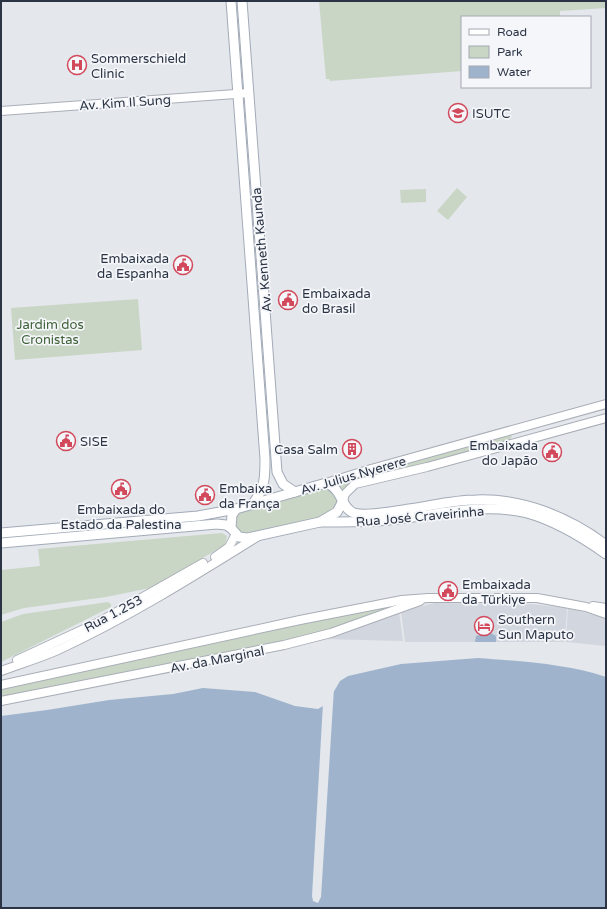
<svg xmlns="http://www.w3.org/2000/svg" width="607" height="909" viewBox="0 0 607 909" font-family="'Varela Round',sans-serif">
<rect width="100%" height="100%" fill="#e4e7ec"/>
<g fill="#d2d6de">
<polygon points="435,603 531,604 567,608 565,642 405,642 401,611"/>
<polygon points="568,608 606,618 606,646 566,642"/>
<polygon points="399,611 403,641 321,639"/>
</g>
<g fill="#c9d6c5">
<polygon points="319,1 606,1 606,8 560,11 560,17 462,17 462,71 330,81 329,79 326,79"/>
<polygon points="457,188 467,197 448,220 437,211"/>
<polygon points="426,189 426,202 401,203 400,190"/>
<polygon points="138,299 142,350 15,360 11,308"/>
<polygon points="509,433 512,436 510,440 350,484 342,493 333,483"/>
<path d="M323 488 333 491C339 503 338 505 329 514L253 536 236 532 233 520 239 511Z"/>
<polygon points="222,533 227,536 225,545 150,588 106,597 24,608 1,615 1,570 40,566 38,549"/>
<polygon points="108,602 111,604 111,607 1,662 1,622 23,614"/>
<polygon points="398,605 336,628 287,642 1,699 1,686 310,620"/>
</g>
<g fill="#9fb4cc">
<polygon points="489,632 496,636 496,642 475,642 476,636"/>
<path d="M478 658C518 661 569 664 606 677V908H1V716L47 710 109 700 173 694 203 688 255 692 295 706 318 709 323 706 333 693 340 681 348 676 401 664Z"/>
</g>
<polygon fill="#e4e7ec" points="334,688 321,897 318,903 313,901 312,896 323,703"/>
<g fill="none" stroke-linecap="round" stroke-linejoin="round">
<defs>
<g id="secondary">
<polyline points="1,111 249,93"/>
<polyline points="326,483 371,469 606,404"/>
<polyline points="343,501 345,494 355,484 427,467 606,418"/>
<polyline points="215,557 229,547 236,534"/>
<polyline points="593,606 606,608"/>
<polyline points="17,660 97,623 203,563"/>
<path d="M1 671C20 664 40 658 58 650 127 618 193 577 257 537"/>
<polyline points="1,685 300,620 402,600 428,598 537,598 586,607 606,614"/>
<polyline points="1,701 284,645 331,633 420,601"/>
</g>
<g id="primary">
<path d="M231 1 265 459C265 477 265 488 254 502"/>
<polyline points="242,1 277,472 283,484 295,492"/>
<polyline points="236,509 232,515 231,528 239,537 248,538 320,522 337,512 343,501"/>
<path d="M320 522C339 522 359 522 378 521 427 518 479 501 527 513 556 521 582 537 606 554"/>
<path d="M1 533 198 516 236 509 326 483C343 489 341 509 354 513 368 517 394 511 409 509 431 506 453 500 476 500 522 498 569 517 606 545"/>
<polyline points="1,543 217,524 226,525 231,528"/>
</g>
</defs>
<use href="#secondary" stroke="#a9aeb7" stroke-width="10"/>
<use href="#primary" stroke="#a3abb8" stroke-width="11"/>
<use href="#secondary" stroke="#fff" stroke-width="8"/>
<use href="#primary" stroke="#fff" stroke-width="9"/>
</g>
<defs>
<symbol id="hospital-ring" viewBox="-11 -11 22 22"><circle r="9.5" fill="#f4f6f9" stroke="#d1495b" stroke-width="1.5"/><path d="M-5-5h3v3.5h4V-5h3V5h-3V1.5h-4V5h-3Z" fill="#d1495b"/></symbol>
<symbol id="university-ring" viewBox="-11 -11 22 22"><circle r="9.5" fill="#f4f6f9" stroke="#d1495b" stroke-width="1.5"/><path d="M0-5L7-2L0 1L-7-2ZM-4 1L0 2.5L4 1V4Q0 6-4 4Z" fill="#d1495b"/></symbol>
<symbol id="civic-ring" viewBox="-11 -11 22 22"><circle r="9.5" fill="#f4f6f9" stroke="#d1495b" stroke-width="1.5"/><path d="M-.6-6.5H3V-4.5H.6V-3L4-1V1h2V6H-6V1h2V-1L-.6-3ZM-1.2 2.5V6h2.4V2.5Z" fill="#d1495b"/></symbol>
<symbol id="building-ring" viewBox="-11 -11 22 22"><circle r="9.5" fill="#f4f6f9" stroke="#d1495b" stroke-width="1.5"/><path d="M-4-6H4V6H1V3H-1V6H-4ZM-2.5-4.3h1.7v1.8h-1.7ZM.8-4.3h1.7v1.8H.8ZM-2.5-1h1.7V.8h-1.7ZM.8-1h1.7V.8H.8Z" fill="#d1495b"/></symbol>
<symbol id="hotel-ring" viewBox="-11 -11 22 22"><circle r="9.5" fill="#f4f6f9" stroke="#d1495b" stroke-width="1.5"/><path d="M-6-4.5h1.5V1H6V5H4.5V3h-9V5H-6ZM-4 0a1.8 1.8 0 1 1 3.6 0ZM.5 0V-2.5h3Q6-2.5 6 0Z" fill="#d1495b"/></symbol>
</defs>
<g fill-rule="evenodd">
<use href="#hospital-ring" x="66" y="54" width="22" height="22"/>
<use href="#university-ring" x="447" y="102" width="22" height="22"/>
<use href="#civic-ring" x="172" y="254" width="22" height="22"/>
<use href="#civic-ring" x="277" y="289" width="22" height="22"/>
<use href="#civic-ring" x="55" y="430" width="22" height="22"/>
<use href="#building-ring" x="341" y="438" width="22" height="22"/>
<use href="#civic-ring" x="541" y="441" width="22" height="22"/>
<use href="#civic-ring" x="110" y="478" width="22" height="22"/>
<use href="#civic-ring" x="194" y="484" width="22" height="22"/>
<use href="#civic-ring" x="437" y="580" width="22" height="22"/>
<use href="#hotel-ring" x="473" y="615" width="22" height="22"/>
</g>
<g text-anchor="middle" stroke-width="3.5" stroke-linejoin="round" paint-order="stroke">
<g font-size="13" fill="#2b3445" stroke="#f4f6f9" text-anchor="start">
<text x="91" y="63">Sommerschield<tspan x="91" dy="15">Clinic</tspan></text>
<text x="472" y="118">ISUTC</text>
<text x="169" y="263" text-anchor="end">Embaixada<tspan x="169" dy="15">da Espanha</tspan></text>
<text x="302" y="298">Embaixada<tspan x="302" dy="15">do Brasil</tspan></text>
<text x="80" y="446">SISE</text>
<text x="538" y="450" text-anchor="end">Embaixada<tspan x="538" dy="15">do Japão</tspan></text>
<text x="338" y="454" text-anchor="end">Casa Salm</text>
<text x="219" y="493">Embaixa<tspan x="219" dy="15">da França</tspan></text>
<text x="121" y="514" text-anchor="middle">Embaixada do<tspan x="121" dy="15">Estado da Palestina</tspan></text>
<text x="462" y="589">Embaixada<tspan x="462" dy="15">da Türkiye</tspan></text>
<text x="498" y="624">Southern<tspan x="498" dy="15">Sun Maputo</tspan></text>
</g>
<g font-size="13" fill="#2b3445" stroke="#f4f6f9">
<text transform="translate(125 102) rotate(-4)" y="5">Av. Kim Il Sung</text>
<text transform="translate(261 250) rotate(-95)" y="5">Av. Kenneth Kaunda</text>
<text transform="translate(353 475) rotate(-16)" y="5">Av. Julius Nyerere</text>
<text transform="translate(420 516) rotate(-5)" y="5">Rua José Craveirinha</text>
<text transform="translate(113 613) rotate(-28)" y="5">Rua 1.253</text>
<text transform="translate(217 659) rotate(-11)" y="5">Av. da Marginal</text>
</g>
<g font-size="13" fill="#3f6138" stroke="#f4f6f9">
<text x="50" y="329">Jardim dos<tspan x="50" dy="15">Cronistas</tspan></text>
</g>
</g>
<rect width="607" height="909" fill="none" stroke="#2b3445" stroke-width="4"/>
<rect x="461" y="16" width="130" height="72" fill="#f4f6f9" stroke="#a4a8b1"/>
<rect x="469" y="29" width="20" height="6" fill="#ffffff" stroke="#a4a8b1"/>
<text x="497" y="36" font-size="12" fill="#2b3445">Road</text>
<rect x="469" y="46" width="20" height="12" fill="#c9d6c5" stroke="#a4a8b1"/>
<text x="497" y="56" font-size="12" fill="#2b3445">Park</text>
<rect x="469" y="66" width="20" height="12" fill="#9fb4cc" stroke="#a4a8b1"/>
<text x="497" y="76" font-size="12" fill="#2b3445">Water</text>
</svg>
